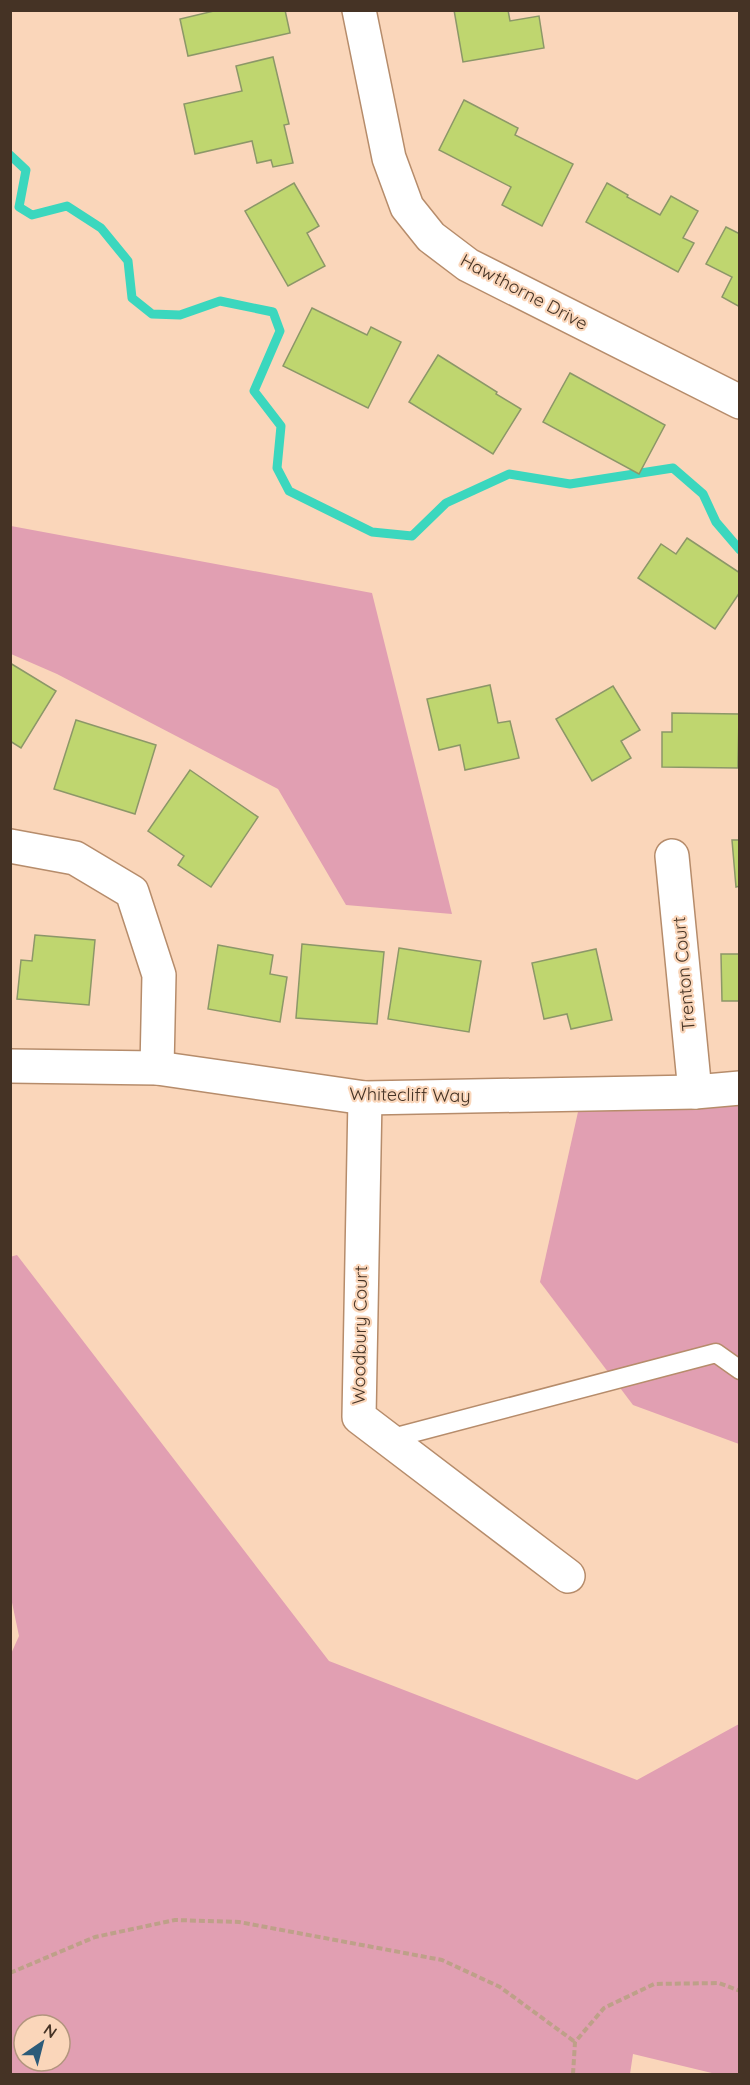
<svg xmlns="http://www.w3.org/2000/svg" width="750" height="2085" viewBox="0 0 750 2085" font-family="Quicksand,sans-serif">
<rect width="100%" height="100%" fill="#fad6ba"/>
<g fill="#e19fb2" fill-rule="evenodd">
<polygon points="11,526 372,593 452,914 346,905 278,789 57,674 11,654"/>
<polygon points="739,1088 739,1444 633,1405 540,1282 582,1094"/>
<path d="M17 1255 329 1661 637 1780 739 1724V2074H716L633 2054 630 2074H11L10 1656 19 1636 10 1593V1257ZM24 2025H60V2061H24Z"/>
</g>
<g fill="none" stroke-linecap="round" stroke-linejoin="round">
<polyline stroke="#3bd7be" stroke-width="9" points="10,155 26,170 19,207 32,215 67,206 101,228 128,261 132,298 152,314 180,315 220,301 273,312 280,331 254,391 281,426 277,468 289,491 372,532 412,536 446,503 509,474 570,484 673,468 703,494 716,522 740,550"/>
</g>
<g fill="#bfd66f" stroke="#8c9768" stroke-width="1.5">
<polygon points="218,10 285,10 290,33 188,56 180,19"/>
<polygon points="454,10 508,10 510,21 539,16 544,48 463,62"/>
<polygon points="273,57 289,124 284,125 293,163 273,167 271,160 257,163 252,141 195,154 184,104 242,91 236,66"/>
<polygon points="464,100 518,128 515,135 573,164 542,226 502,205 511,187 439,150"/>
<polygon points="294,183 319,226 307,233 325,266 288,286 245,211"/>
<polygon points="607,183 628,195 627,197 660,215 671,196 698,211 683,238 694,243 678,272 586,222"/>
<polygon points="726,227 740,234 740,307 722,297 732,277 706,264"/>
<polygon points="312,308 367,335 371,327 401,342 368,408 283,366"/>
<polygon points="438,355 497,392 496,394 521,409 493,454 409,402"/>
<polygon points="570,373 665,425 639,474 543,422"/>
<polygon points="687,538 740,573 740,592 715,629 638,578 661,544 676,554"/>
<polygon points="10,663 56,691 21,748 10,741"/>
<polygon points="490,685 498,723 510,721 519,758 465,770 460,745 439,750 427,699"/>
<polygon points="613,686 640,730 621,741 631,758 592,781 556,719"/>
<polygon points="672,713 739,714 738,768 662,767 662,732 672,732"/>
<polygon points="76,720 156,745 135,814 54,789"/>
<polygon points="190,770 258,817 211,887 178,865 184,856 148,831"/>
<polygon points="732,840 740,840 740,886 736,887"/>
<polygon points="35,935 95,940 89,1005 17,999 21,960 32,961"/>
<polygon points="302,944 384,952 377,1024 296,1018"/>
<polygon points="218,945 273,955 270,974 287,977 280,1022 208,1009"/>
<polygon points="399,948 481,961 469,1032 388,1019"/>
<polygon points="596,949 612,1020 571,1029 567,1014 544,1019 532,963"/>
<polygon points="721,954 740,954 740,1001 722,1001"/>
</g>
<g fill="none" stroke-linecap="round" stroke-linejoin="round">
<defs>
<polyline id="lane" points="389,1439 716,1353 740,1370"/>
<g id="street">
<polyline points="359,10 389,158 407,207 431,237 468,265 740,402"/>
<polyline points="10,846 75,858 132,892 159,975 157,1068"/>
<polyline points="672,856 695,1092"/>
<polyline points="10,1066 157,1068 365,1098 695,1092 740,1088"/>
<polyline points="365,1098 359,1417 568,1576"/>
</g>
</defs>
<use href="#lane" stroke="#b68c6b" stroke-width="21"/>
<use href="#street" stroke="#b68c6b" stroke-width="36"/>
<g stroke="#bea089" stroke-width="4" stroke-dasharray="6 3" stroke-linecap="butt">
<polyline points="10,1973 95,1937 175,1920 239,1922 442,1960 500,1987 575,2042"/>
<polyline points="573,2074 575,2042 604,2008 654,1984 719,1983 740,1991"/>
</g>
<use href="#lane" stroke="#fff" stroke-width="18"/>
<use href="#street" stroke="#fff" stroke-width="33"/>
</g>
<g text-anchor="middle" stroke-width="4.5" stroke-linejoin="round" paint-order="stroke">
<g font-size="18" fill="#453325" stroke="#fad6ba">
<text transform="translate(524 292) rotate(28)" y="6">Hawthorne Drive</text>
<text transform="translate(684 974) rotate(-95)" y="6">Trenton Court</text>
<text transform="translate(410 1095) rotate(1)" y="6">Whitecliff Way</text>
<text transform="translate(360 1335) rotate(-89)" y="6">Woodbury Court</text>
</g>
</g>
<rect width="750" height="2085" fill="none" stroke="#453325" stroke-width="24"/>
<g transform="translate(42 2043) rotate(35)"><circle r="28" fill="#fad6ba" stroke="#b2957e" stroke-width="1.5"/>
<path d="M0-4.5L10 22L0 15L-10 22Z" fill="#2c5b79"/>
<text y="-9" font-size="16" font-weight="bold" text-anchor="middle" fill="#453325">N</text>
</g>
</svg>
